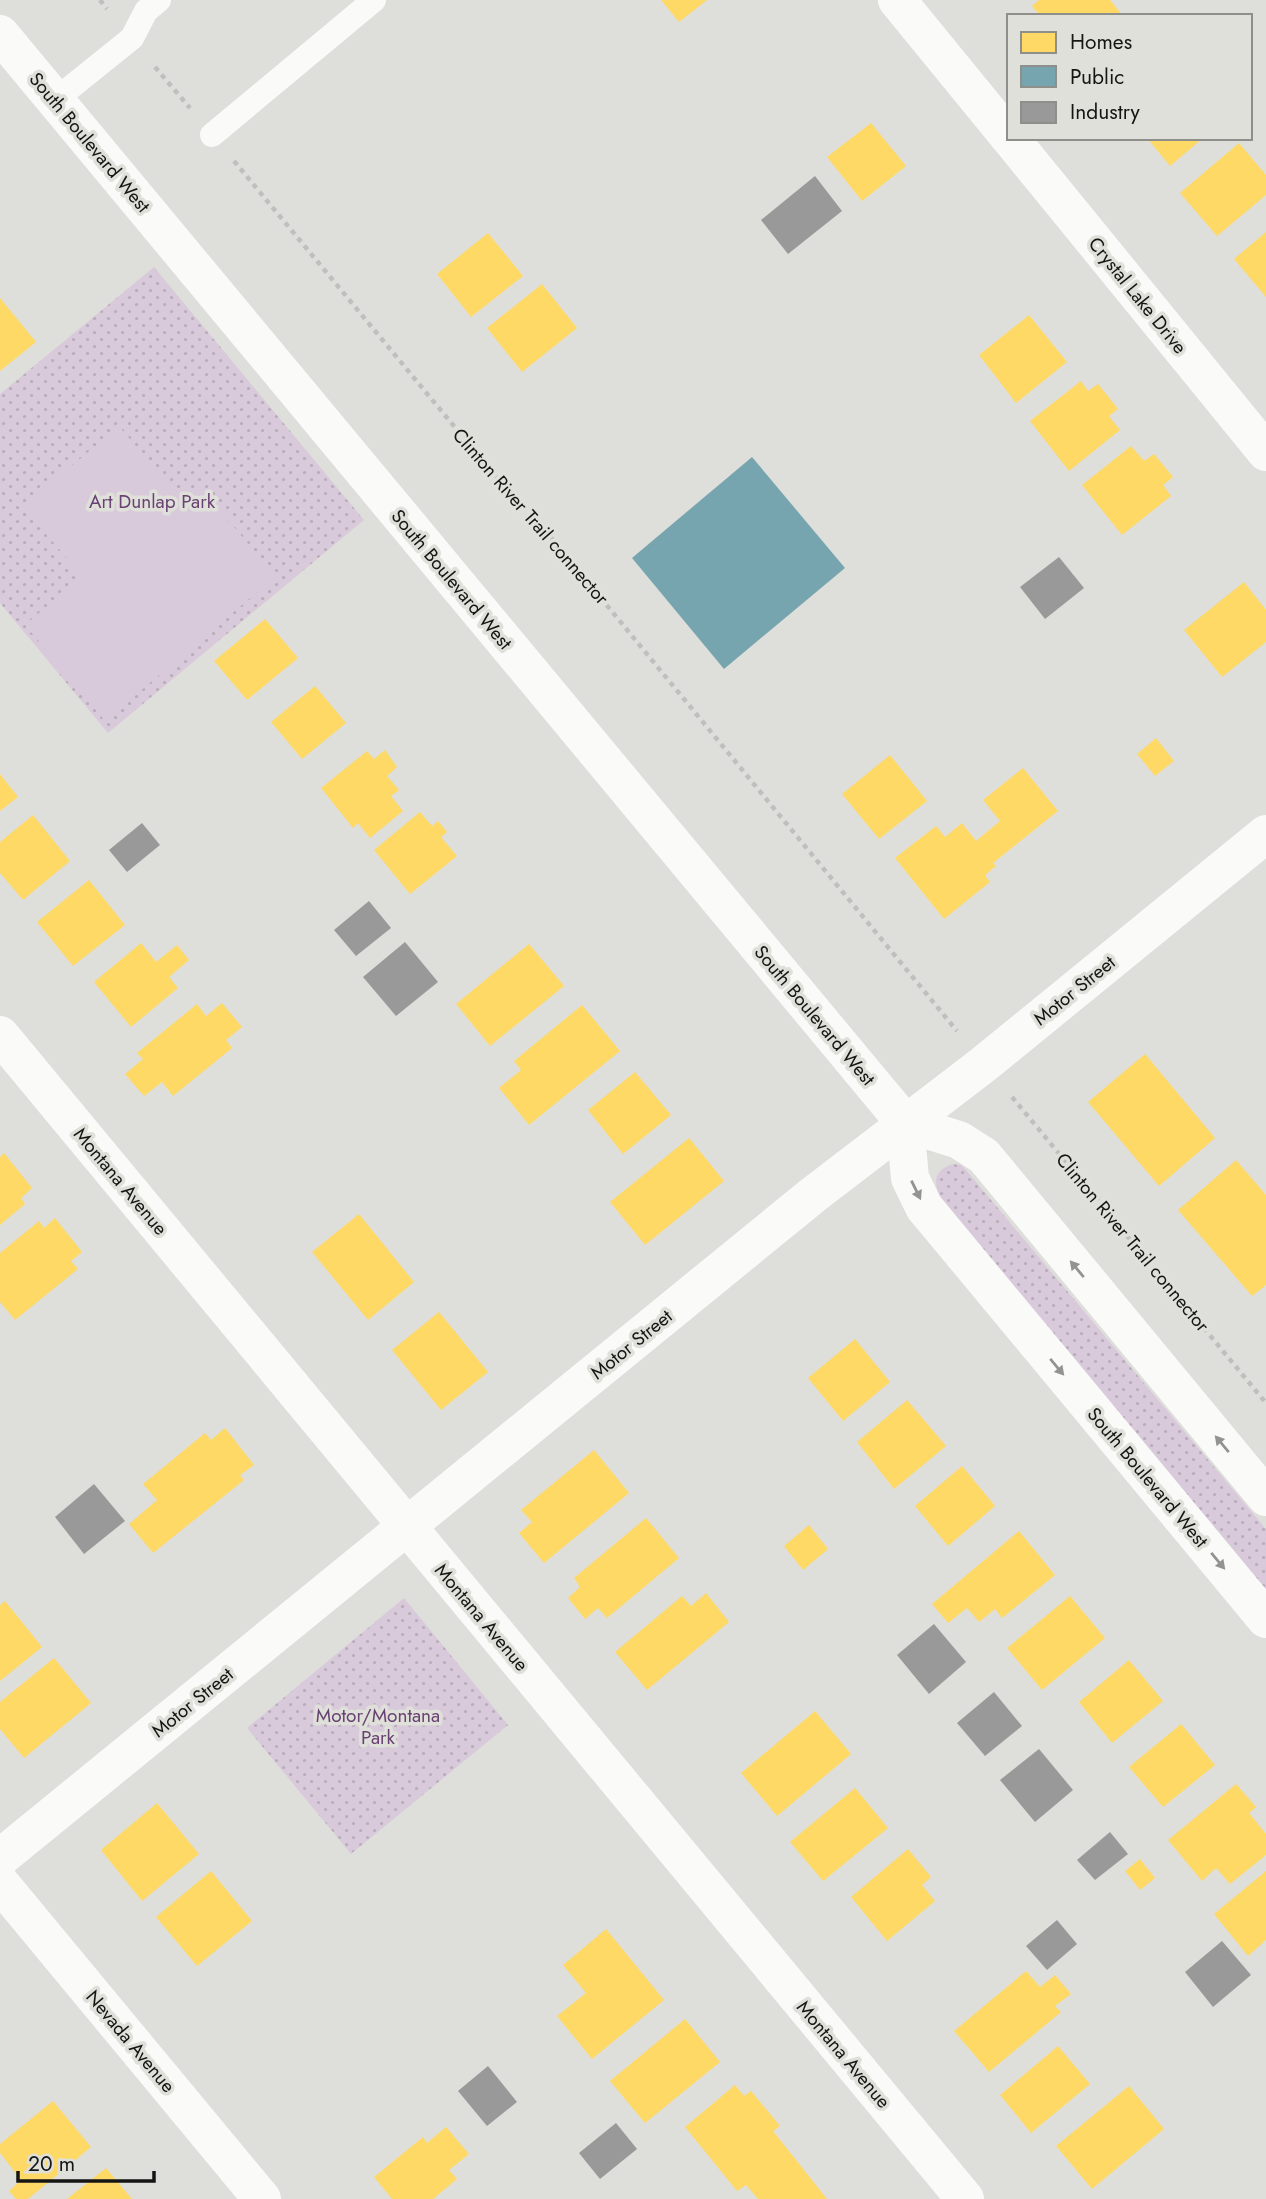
<svg xmlns="http://www.w3.org/2000/svg" width="1266" height="2199" viewBox="0 0 1266 2199" font-family="Jost,sans-serif">
<defs>
<pattern id="green-dots" width="8" height="8" patternUnits="userSpaceOnUse" patternTransform="scale(1.75)"><rect width="8" height="8" fill="#d9cadb"/><path d="M2 2h.1M6 6h.1" fill="none" stroke="#b9adbb" stroke-width="1.8" stroke-linecap="round"/></pattern>
</defs>
<rect width="100%" height="100%" fill="#dedfda"/>
<g fill="url(#green-dots)">
<polygon points="154,267 364,520 108,733 0,603 0,394"/>
<path d="M953 1164 961 1165 966 1170 1266 1529V1590L940 1198C933 1181 934 1170 953 1164Z"/>
<polygon points="404,1598 508,1725 351,1854 247,1728"/>
</g>
<polygon fill="#d9cadb" points="119,426 180,499 198,485 276,576 105,721 25,625 82,576 23,507"/>
<g fill="#ffd966">
<polygon points="661,0 707,0 679,22"/>
<polygon points="1039,0 1110,0 1123,16 1040,16 1032,6"/>
<polygon points="871,123 906,166 862,201 827,157"/>
<polygon points="1147,138 1203,138 1170,166"/>
<polygon points="1239,143 1266,175 1266,195 1217,236 1180,193"/>
<polygon points="1266,232 1266,297 1234,259"/>
<polygon points="488,233 523,276 471,317 437,274"/>
<polygon points="542,284 577,328 522,372 487,328"/>
<polygon points="0,298 36,342 0,371"/>
<polygon points="1029,315 1067,362 1016,403 979,355"/>
<polygon points="1081,381 1088,391 1098,384 1118,409 1109,416 1120,430 1069,471 1030,421"/>
<polygon points="1131,446 1144,461 1154,454 1173,477 1163,485 1171,496 1122,535 1082,485"/>
<polygon points="1244,582 1266,610 1266,642 1222,677 1184,630"/>
<polygon points="265,619 298,658 247,700 214,661"/>
<polygon points="315,686 346,723 302,759 271,722"/>
<polygon points="1156,738 1174,761 1155,776 1137,754"/>
<polygon points="385,750 397,767 387,776 399,790 391,796 403,811 370,838 358,823 353,828 321,788 367,751 374,759"/>
<polygon points="890,755 927,801 879,839 842,794"/>
<polygon points="1023,768 1058,811 993,863 996,866 985,875 990,882 944,919 895,858 936,826 945,837 962,823 976,841 1000,821 983,800"/>
<polygon points="0,774 18,797 0,811"/>
<polygon points="420,812 432,826 438,821 447,832 441,837 457,856 410,894 374,850"/>
<polygon points="33,815 70,861 23,900 0,873 0,842"/>
<polygon points="89,880 125,925 73,966 37,922"/>
<polygon points="141,943 156,962 177,945 189,960 169,977 178,988 131,1027 94,982"/>
<polygon points="529,944 564,986 490,1046 456,1004"/>
<polygon points="222,1003 242,1027 226,1040 232,1048 173,1096 162,1082 144,1096 125,1074 143,1059 137,1053 197,1004 206,1016"/>
<polygon points="582,1005 620,1051 529,1125 499,1088 521,1070 514,1061"/>
<polygon points="1145,1054 1215,1138 1159,1186 1088,1102"/>
<polygon points="635,1072 671,1115 623,1154 588,1110"/>
<polygon points="689,1138 724,1181 645,1245 610,1202"/>
<polygon points="4,1153 32,1188 21,1198 25,1204 0,1225 0,1157"/>
<polygon points="1236,1160 1266,1195 1266,1285 1252,1296 1178,1210"/>
<polygon points="359,1214 414,1282 368,1320 312,1252"/>
<polygon points="55,1218 82,1252 71,1261 78,1269 15,1320 0,1302 0,1253 39,1221 44,1228"/>
<polygon points="439,1312 488,1372 441,1410 392,1350"/>
<polygon points="855,1339 890,1382 843,1421 808,1378"/>
<polygon points="907,1400 946,1446 894,1489 857,1442"/>
<polygon points="225,1428 254,1465 240,1475 244,1480 153,1553 129,1524 157,1500 143,1484 205,1433 211,1440"/>
<polygon points="594,1450 629,1493 544,1563 519,1533 532,1522 521,1510"/>
<polygon points="962,1466 995,1506 948,1546 915,1506"/>
<polygon points="646,1518 679,1558 607,1618 598,1608 585,1619 568,1598 580,1587 574,1578"/>
<polygon points="809,1525 828,1549 803,1570 784,1546"/>
<polygon points="1019,1531 1055,1575 1002,1618 995,1609 979,1622 967,1608 948,1623 932,1604"/>
<polygon points="706,1593 729,1622 647,1690 615,1652 682,1596 691,1606"/>
<polygon points="1070,1596 1105,1638 1042,1690 1007,1648"/>
<polygon points="5,1601 42,1647 0,1681 0,1605"/>
<polygon points="54,1658 91,1703 24,1758 0,1729 0,1702"/>
<polygon points="1129,1660 1163,1701 1112,1743 1079,1702"/>
<polygon points="815,1711 851,1754 777,1816 741,1773"/>
<polygon points="1181,1724 1215,1765 1163,1807 1129,1767"/>
<polygon points="1236,1784 1256,1807 1249,1813 1266,1834 1266,1855 1230,1884 1216,1868 1202,1881 1168,1840"/>
<polygon points="855,1788 888,1828 823,1881 790,1842"/>
<polygon points="157,1803 199,1854 142,1901 101,1850"/>
<polygon points="908,1849 931,1877 922,1885 935,1901 887,1941 851,1897"/>
<polygon points="1140,1859 1155,1878 1140,1890 1125,1871"/>
<polygon points="211,1871 252,1921 197,1966 156,1917"/>
<polygon points="1266,1871 1266,1940 1248,1956 1214,1914"/>
<polygon points="606,1929 664,2000 592,2059 557,2016 586,1993 563,1965"/>
<polygon points="1026,1971 1040,1987 1055,1975 1071,1994 1055,2006 1061,2012 989,2072 954,2031"/>
<polygon points="685,2019 720,2062 645,2123 610,2081"/>
<polygon points="1058,2046 1090,2084 1031,2133 1000,2095"/>
<polygon points="735,2085 744,2096 751,2091 780,2126 773,2131 827,2199 758,2199 746,2185 737,2191 685,2127"/>
<polygon points="1129,2086 1164,2129 1092,2189 1056,2146"/>
<polygon points="53,2101 91,2147 28,2199 16,2199 9,2191 21,2180 0,2153 0,2144"/>
<polygon points="446,2127 469,2154 449,2170 457,2179 433,2199 392,2199 374,2177 423,2137 427,2143"/>
<polygon points="106,2168 132,2199 67,2199"/>
</g>
<polygon fill="#76a5af" points="752,457 845,568 724,669 632,558"/>
<g fill="#999">
<polygon points="815,176 842,211 788,254 761,220"/>
<polygon points="1059,557 1084,588 1045,619 1020,587"/>
<polygon points="142,823 160,845 127,872 109,850"/>
<polygon points="369,901 391,928 356,956 334,930"/>
<polygon points="405,942 438,982 396,1016 363,977"/>
<polygon points="94,1484 125,1521 84,1554 55,1517"/>
<polygon points="934,1624 966,1662 929,1694 897,1655"/>
<polygon points="994,1692 1022,1726 985,1756 957,1723"/>
<polygon points="1039,1749 1073,1790 1035,1822 1000,1780"/>
<polygon points="1110,1832 1128,1854 1095,1880 1077,1860"/>
<polygon points="1057,1920 1077,1944 1047,1970 1026,1946"/>
<polygon points="1222,1941 1251,1975 1213,2007 1185,1972"/>
<polygon points="488,2066 517,2102 487,2126 458,2091"/>
<polygon points="616,2123 637,2149 600,2179 579,2153"/>
</g>
<g fill="none" stroke-linecap="round" stroke-linejoin="round">
<g stroke="#bfbfbf" stroke-width="4.5" stroke-dasharray="5 5" stroke-linecap="butt">
<polyline points="100,0 107,9"/>
<polyline points="155,67 190,108"/>
<polyline points="234,161 507,490 526,507 957,1031"/>
<polyline points="1012,1097 1266,1403"/>
</g>
<g stroke="#fafaf9" stroke-width="24">
<polyline points="55,100 132,38 146,11 159,0"/>
<polyline points="212,135 374,0"/>
</g>
<g stroke="#fafaf9" stroke-width="38">
<polyline points="897,0 1009,137"/>
<polyline points="1010,138 1266,452"/>
<polyline points="0,1035 965,2199"/>
<polyline points="0,1858 813,1195 984,1064 1266,834"/>
<polyline points="0,1883 262,2199"/>
</g>
<g stroke="#fafaf9" stroke-width="38">
<polyline points="0,34 905,1123 959,1140 984,1156 1266,1497"/>
<polyline points="905,1123 910,1178 924,1207 1266,1619"/>
</g>
</g>
<defs><path id="oneway-solid" d="M-6-.8H1V-3.2L6.5 0L1 3.2V.8H-6Z" transform="scale(1.75)"/></defs>
<g fill="#939392">
<use href="#oneway-solid" transform="translate(916 1190) rotate(64)"/>
<use href="#oneway-solid" transform="translate(1077 1269) rotate(-130)"/>
<use href="#oneway-solid" transform="translate(1057 1367) rotate(50)"/>
<use href="#oneway-solid" transform="translate(1222 1444) rotate(-130)"/>
<use href="#oneway-solid" transform="translate(1218 1561) rotate(50)"/>
</g>
<g text-anchor="middle" stroke-width="7" stroke-linejoin="round" paint-order="stroke">
<g font-size="19" fill="#151614" stroke="#dfe0d9">
<text transform="translate(90 142) rotate(50)" y="7">South Boulevard West</text>
<text transform="translate(1138 295) rotate(51)" y="7">Crystal Lake Drive</text>
<text transform="translate(531 516) rotate(49)" y="7">Clinton River Trail connector</text>
<text transform="translate(452 579) rotate(50)" y="7">South Boulevard West</text>
<text transform="translate(1074 990) rotate(-39)" y="7">Motor Street</text>
<text transform="translate(815 1015) rotate(50)" y="7">South Boulevard West</text>
<text transform="translate(121 1181) rotate(50)" y="7">Montana Avenue</text>
<text transform="translate(1133 1242) rotate(50)" y="7">Clinton River Trail connector</text>
<text transform="translate(631 1344) rotate(-39)" y="7">Motor Street</text>
<text transform="translate(1148 1477) rotate(50)" y="7">South Boulevard West</text>
<text transform="translate(482 1617) rotate(50)" y="7">Montana Avenue</text>
<text transform="translate(192 1702) rotate(-39)" y="7">Motor Street</text>
<text transform="translate(131 2041) rotate(50)" y="7">Nevada Avenue</text>
<text transform="translate(844 2054) rotate(50)" y="7">Montana Avenue</text>
</g>
<g font-size="19" fill="#694173" stroke="#dfe0d9">
<text x="152" y="508">Art Dunlap Park</text>
<text x="378" y="1722">Motor/Montana<tspan x="378" dy="22">Park</tspan></text>
</g>
</g>
<rect x="1007" y="14" width="245" height="126" fill="#dfe0d9" stroke="#8e8f8a" stroke-width="2"/>
<rect x="1021" y="32" width="35" height="21" fill="#ffd966" stroke="#8e8f8a" stroke-width="2"/>
<text x="1070" y="49" font-size="21" fill="#151614">Homes</text>
<rect x="1021" y="66" width="35" height="21" fill="#76a5af" stroke="#8e8f8a" stroke-width="2"/>
<text x="1070" y="84" font-size="21" fill="#151614">Public</text>
<rect x="1021" y="102" width="35" height="21" fill="#999999" stroke="#8e8f8a" stroke-width="2"/>
<text x="1070" y="119" font-size="21" fill="#151614">Industry</text>
<path d="M18 2171v10h136v-10" fill="none" stroke="#151614" stroke-width="3.5"/>
<text x="28" y="2171" font-size="21" fill="#151614" stroke="#dfe0d9" stroke-width="5" paint-order="stroke">20 m</text>
</svg>
